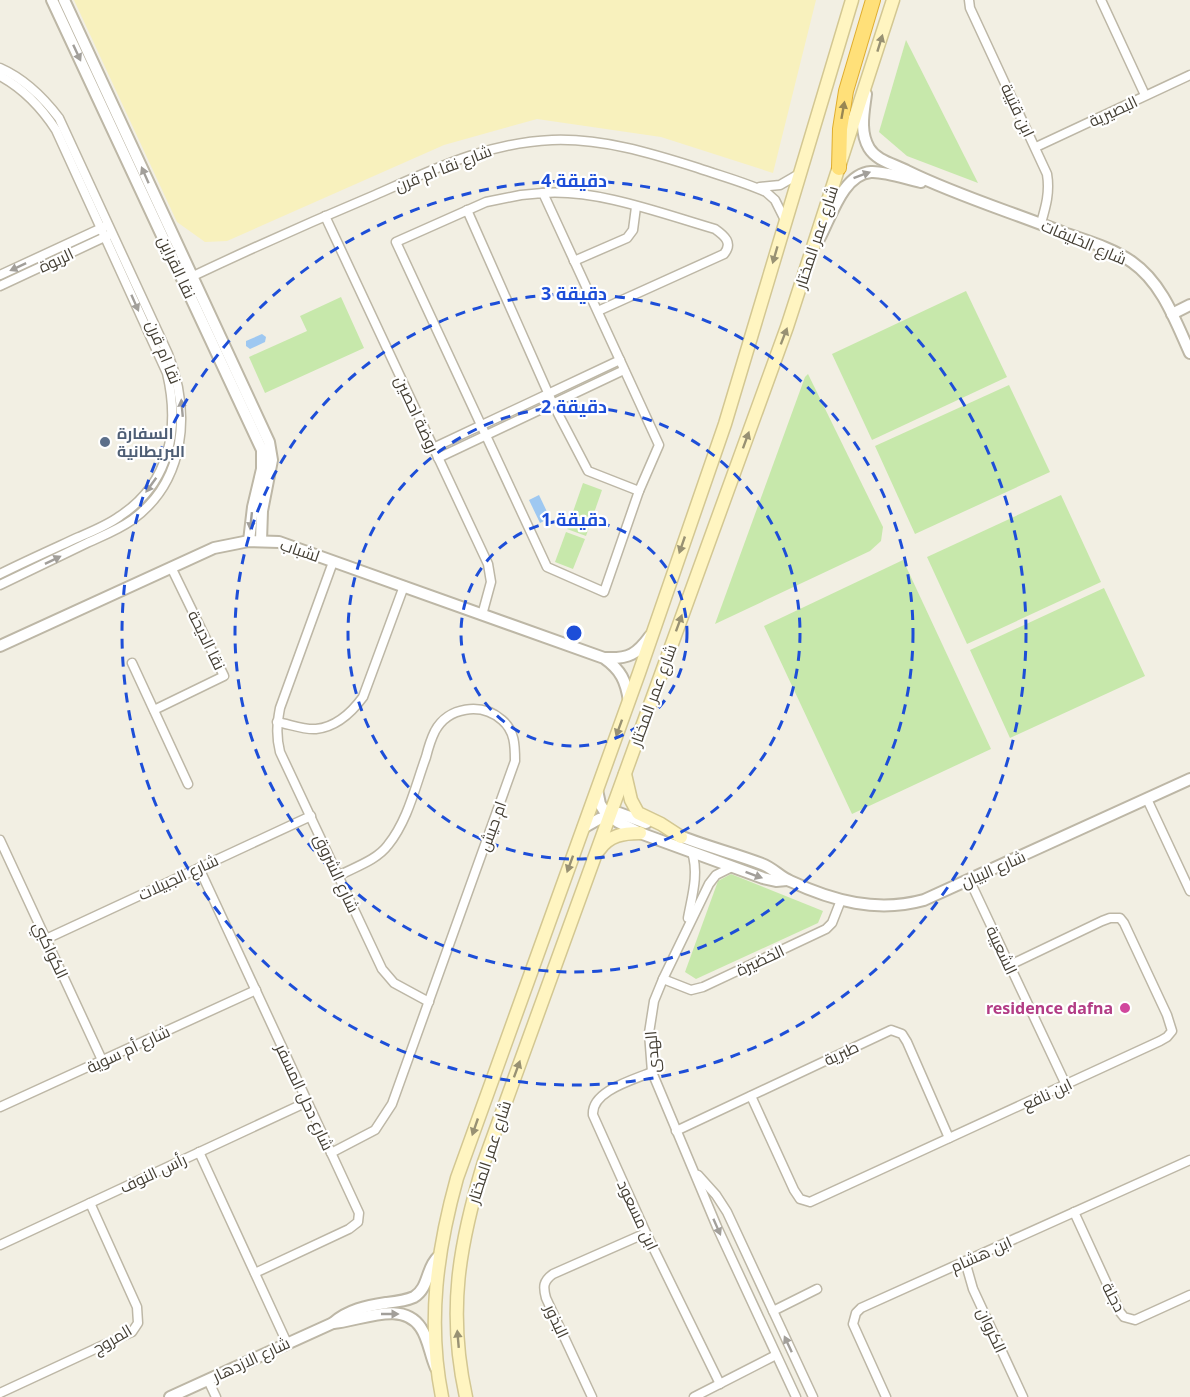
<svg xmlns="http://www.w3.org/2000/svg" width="1190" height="1397" viewBox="0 0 1190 1397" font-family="'Noto Sans',Cairo,sans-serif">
<rect width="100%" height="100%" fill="#f2efe3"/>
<g fill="#c7e8ab">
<polygon points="906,40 978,183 907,156 879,132"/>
<polygon points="966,291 1007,377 872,440 832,354"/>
<polygon points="341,297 364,348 265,393 249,357 307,331 300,316"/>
<polygon points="808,374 883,527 881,541 870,551 715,624 805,377"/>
<polygon points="1009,385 1050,472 915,534 875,446"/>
<polygon points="583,483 602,490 586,536 567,529"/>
<polygon points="1061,495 1101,582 967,644 927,557"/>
<polygon points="566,532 585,539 573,569 555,562"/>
<polygon points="903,560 991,749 852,814 764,626"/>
<polygon points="1104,588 1145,676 1010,738 970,650"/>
<polygon points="731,874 823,911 818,923 696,979 685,972 718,881"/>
</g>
<polygon fill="#f8f1bd" points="74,0 816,0 773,173 661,137 537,119 444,145 227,241 205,242 177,222"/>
<g fill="#9ec8f1">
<polygon points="262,334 266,337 265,342 250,349 246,346 246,341"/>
<polygon points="539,495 550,518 540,523 529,500"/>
</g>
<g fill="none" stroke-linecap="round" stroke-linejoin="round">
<defs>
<g id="minor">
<path d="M969 0 970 8 1047 174C1050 192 1046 206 1041 223"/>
<polyline points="1101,0 1145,95"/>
<path d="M0 68C25 79 43 97 59 118L168 354C191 412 186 481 132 520 118 530 102 536 87 543 58 557 29 571 0 585"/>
<path d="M0 76C24 89 41 107 56 130L167 373C180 428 170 483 120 516 108 525 93 531 79 537 53 549 26 561 0 574"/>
<polyline points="1036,147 1190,75"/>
<polyline points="760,187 780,185 799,174"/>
<polygon points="543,193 659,445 639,491 604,592 547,567 396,242 486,202 521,195"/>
<path d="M543 193C598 189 663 214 715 229 725 236 733 243 724 254L598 311"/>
<polyline points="467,210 553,404 588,471 639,491"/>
<polyline points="325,216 488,564 491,582 482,615"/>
<polyline points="574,261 627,238 633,230 636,207"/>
<polyline points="0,275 106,226"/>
<path d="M189 278C250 249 313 221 375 195 434 169 486 143 552 140 601 138 651 153 698 168 721 176 744 182 766 192L775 200 785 220"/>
<polyline points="0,286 109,235"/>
<polyline points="433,448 620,360"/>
<polyline points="438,458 624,370"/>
<path d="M333 562 280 708C277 724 276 736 280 752L382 969 394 983 429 1002"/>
<polyline points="132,663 188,784"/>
<polyline points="154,710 224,676 171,567"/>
<path d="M277 722C289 724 304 730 316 729 336 727 352 712 363 697L404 586"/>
<polyline points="1147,799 1190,891"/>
<polyline points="0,840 102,1060"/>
<polyline points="732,867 716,875 709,884 663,979 654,1001 649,1033 652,1072 717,1227 796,1397"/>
<polyline points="199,868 359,1213 358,1222 349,1229 255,1273"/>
<polyline points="969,879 1066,1085"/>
<path d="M688 918C692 896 699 874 692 852"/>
<polyline points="46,939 311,816"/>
<polyline points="663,979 691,990 703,987 826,929 832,923 841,900"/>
<path d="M652 1072C633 1080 591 1091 593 1115L646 1233 720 1384"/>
<polyline points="751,1096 794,1190 800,1199 810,1202 1160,1041 1167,1037 1172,1031 1167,1015 1124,923 1120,918 1110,918 1102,921 1010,965"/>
<polyline points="0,1107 256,990"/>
<polyline points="676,1131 891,1030 902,1034 907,1042 949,1138"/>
<polyline points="199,1152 287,1343"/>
<path d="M331 1153 375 1130 392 1104 515 761C515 746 515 731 502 720 481 702 448 707 435 731 431 739 428 749 426 757 415 787 408 820 388 845 377 860 355 867 338 876"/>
<polyline points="698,1175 716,1195 727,1212 813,1397"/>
<polyline points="1074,1212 1120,1312 1124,1317 1135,1320 1190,1295"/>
<polyline points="0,1245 307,1102"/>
<polyline points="965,1261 973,1289 1023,1397"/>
<polyline points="773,1311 817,1289"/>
<polyline points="208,1380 216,1397"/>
<polyline points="0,1393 125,1335 132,1332 138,1323 137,1307 90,1203"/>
<path d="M592 1397 546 1298C543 1287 543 1281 553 1274L646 1233"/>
<polyline points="694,1397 776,1355"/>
<polyline points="886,1397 853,1324 856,1313 861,1308 1190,1160"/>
</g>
<g id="tertiary">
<polyline points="52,0 262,450 262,469 253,507 249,541"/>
<polyline points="64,0 269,442 272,460 262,511 261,541"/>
<path d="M866 94C864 111 859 131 869 148 877 161 894 164 907 171 958 196 1012 212 1064 233 1087 241 1112 248 1132 262 1162 283 1175 320 1190 353"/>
<path d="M819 239C831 217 843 174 871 172 884 171 907 179 921 182"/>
<polyline points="1172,314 1190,305"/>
<path d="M0 646 214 548 249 541 279 542 604 658C621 670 626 681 629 701"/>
<path d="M606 658C629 659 637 654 650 636"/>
<polyline points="597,790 600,804 605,812 618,822 640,833 763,878 776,881 787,880"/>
<polyline points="583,828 599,819 619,813 646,823"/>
<path d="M675 834C703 846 734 853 762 864 773 868 780 877 790 881 833 901 877 913 924 900L1190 779"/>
<path d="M333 1323C360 1321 403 1299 421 1328 429 1340 430 1355 436 1368"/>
<path d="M170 1397 333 1323C348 1310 366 1306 386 1303 395 1302 405 1301 414 1297 429 1288 426 1268 438 1257"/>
</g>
<g id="secondary">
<polyline points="625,774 631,800 638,813 661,824 681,837"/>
<path d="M599 850C609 835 624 833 640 833"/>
<path d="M442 1397C427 1322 437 1250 457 1178L639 673 725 424 852 0"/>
<path d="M466 1397C447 1311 459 1245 484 1162L787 327 893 0"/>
</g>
<polyline id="trunk" points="839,168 840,129 846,91 873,0"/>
</defs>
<use href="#minor" stroke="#bdb7a6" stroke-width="11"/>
<use href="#tertiary" stroke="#bdb7a6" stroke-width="14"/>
<use href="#secondary" stroke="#d3c792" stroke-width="15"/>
<use href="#trunk" stroke="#dfae30" stroke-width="16"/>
<use href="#minor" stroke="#fff" stroke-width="8"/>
<use href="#tertiary" stroke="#fff" stroke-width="10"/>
<use href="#secondary" stroke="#fff5c1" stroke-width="12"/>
<use href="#trunk" stroke="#ffe079" stroke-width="14"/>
</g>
<defs><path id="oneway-solid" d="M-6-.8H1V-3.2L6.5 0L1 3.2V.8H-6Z" transform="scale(1.5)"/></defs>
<g fill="#989173">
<use href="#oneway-solid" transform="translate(880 43) rotate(-73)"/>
<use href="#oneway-solid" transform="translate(775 255) rotate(106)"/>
<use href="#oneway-solid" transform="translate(784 336) rotate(-69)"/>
<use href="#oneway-solid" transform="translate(746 440) rotate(-70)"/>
<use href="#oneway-solid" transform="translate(682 545) rotate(109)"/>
<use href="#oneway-solid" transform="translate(679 623) rotate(-70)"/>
<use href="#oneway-solid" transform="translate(619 728) rotate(110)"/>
<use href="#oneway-solid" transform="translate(570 864) rotate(110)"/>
<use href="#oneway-solid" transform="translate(517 1069) rotate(-70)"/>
<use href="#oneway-solid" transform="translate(475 1127) rotate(109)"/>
<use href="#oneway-solid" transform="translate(458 1339) rotate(-95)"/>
</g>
<g fill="#a29f9a">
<use href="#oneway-solid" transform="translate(77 53) rotate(65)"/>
<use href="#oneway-solid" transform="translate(145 175) rotate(-114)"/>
<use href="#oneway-solid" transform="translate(862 175) rotate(-20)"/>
<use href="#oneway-solid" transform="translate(18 267) rotate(155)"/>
<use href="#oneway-solid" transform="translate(135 303) rotate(66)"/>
<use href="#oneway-solid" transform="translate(182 408) rotate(-95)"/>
<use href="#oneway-solid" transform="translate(151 485) rotate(126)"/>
<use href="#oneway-solid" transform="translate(251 521) rotate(96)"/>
<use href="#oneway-solid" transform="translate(53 560) rotate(-26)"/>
<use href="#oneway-solid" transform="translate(754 875) rotate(20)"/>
<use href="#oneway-solid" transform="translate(717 1227) rotate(66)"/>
<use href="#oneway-solid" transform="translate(390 1314)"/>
<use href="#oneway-solid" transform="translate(788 1344) rotate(-115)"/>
</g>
<use fill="#988753" href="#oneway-solid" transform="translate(843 110) rotate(-80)"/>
<g fill="none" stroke="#1d4ed8" stroke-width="3" stroke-dasharray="10 8">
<circle cx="574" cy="633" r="113"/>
<circle cx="574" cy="633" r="226"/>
<circle cx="574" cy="633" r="339"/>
<circle cx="574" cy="633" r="452"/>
</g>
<circle fill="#5c6f8a" stroke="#fff" stroke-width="2" cx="105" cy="442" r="6"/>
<circle fill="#d1479c" stroke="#fff" stroke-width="2" cx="1125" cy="1008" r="6"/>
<g text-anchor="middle" stroke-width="4.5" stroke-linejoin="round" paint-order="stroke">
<g font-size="16" fill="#443f34" stroke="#fff">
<text transform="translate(1018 110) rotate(65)" y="6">ابن قتيبة</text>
<text transform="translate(1113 111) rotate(-25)" y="6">البصيرية</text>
<text transform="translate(443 168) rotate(-21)" y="6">شارع نقا ام قرن</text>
<text transform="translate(816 237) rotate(-72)" y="6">شارع عمر المختار</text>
<text transform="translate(1084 242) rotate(23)" y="6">شارع الخليفات</text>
<text transform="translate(56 260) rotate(-25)" y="6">الربوة</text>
<text transform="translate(177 267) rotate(65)" y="6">نقا القراين</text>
<text transform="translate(164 352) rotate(68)" y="6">نقا ام قرن</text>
<text transform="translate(417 414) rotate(65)" y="6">روضة احصين</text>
<text transform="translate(300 550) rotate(19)" y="6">لشباب</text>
<text transform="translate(207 640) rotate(64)" y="6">نقا الديحة</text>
<text transform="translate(653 695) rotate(-70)" y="6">شارع عمر المختار</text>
<text transform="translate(492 826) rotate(-70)" y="6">ام حيش</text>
<text transform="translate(993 869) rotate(-24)" y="6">شارع البيان</text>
<text transform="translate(337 873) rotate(65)" y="6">شارع الشروق</text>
<text transform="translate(178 877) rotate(-25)" y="6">شارع الجبيلات</text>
<text transform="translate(51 950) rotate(65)" y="6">الكواكبي</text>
<text transform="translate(1002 950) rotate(65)" y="6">الشعيبة</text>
<text transform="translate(760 960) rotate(-25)" y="6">الخضيرة</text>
<text transform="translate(128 1049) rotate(-25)" y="6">شارع أم سوية</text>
<text transform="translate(652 1052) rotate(-95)" y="6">الهدى</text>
<text transform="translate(841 1053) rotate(-25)" y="6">طبرية</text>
<text transform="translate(1047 1094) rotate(-25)" y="6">ابن نافع</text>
<text transform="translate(305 1097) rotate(65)" y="6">شارع دحل المسفر</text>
<text transform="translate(489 1152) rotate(-72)" y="6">شارع عمر المختار</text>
<text transform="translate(153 1173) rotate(-25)" y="6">رأس النوف</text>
<text transform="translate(638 1215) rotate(65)" y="6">ابن مسعود</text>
<text transform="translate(981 1254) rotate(-24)" y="6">ابن هشام</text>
<text transform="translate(1114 1297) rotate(62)" y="6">دجلة</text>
<text transform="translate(557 1321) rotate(65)" y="6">البذور</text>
<text transform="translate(992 1330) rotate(65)" y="6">الكروان</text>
<text transform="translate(112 1339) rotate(-30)" y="6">المروج</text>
<text transform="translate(251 1359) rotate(-25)" y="6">شارع الازدهار</text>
</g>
<g font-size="16" font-weight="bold" fill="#4e5e75" stroke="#fff" text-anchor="start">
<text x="117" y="439">السفارة<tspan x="117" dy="18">البريطانية</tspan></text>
</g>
<g font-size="16" font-weight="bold" fill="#b23c85" stroke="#fff" text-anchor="end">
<text x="1113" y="1014">residence dafna</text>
</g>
</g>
<circle cx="574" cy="633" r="9" fill="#1d4ed8" stroke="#fff" stroke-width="3"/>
<g font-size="18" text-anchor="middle" font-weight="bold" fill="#1d4ed8" stroke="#fff" stroke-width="4.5" stroke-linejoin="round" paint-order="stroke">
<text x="574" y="187">4 دقيقة</text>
<text x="574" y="300">3 دقيقة</text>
<text x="574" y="413">2 دقيقة</text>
<text x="574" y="526">1 دقيقة</text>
</g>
</svg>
